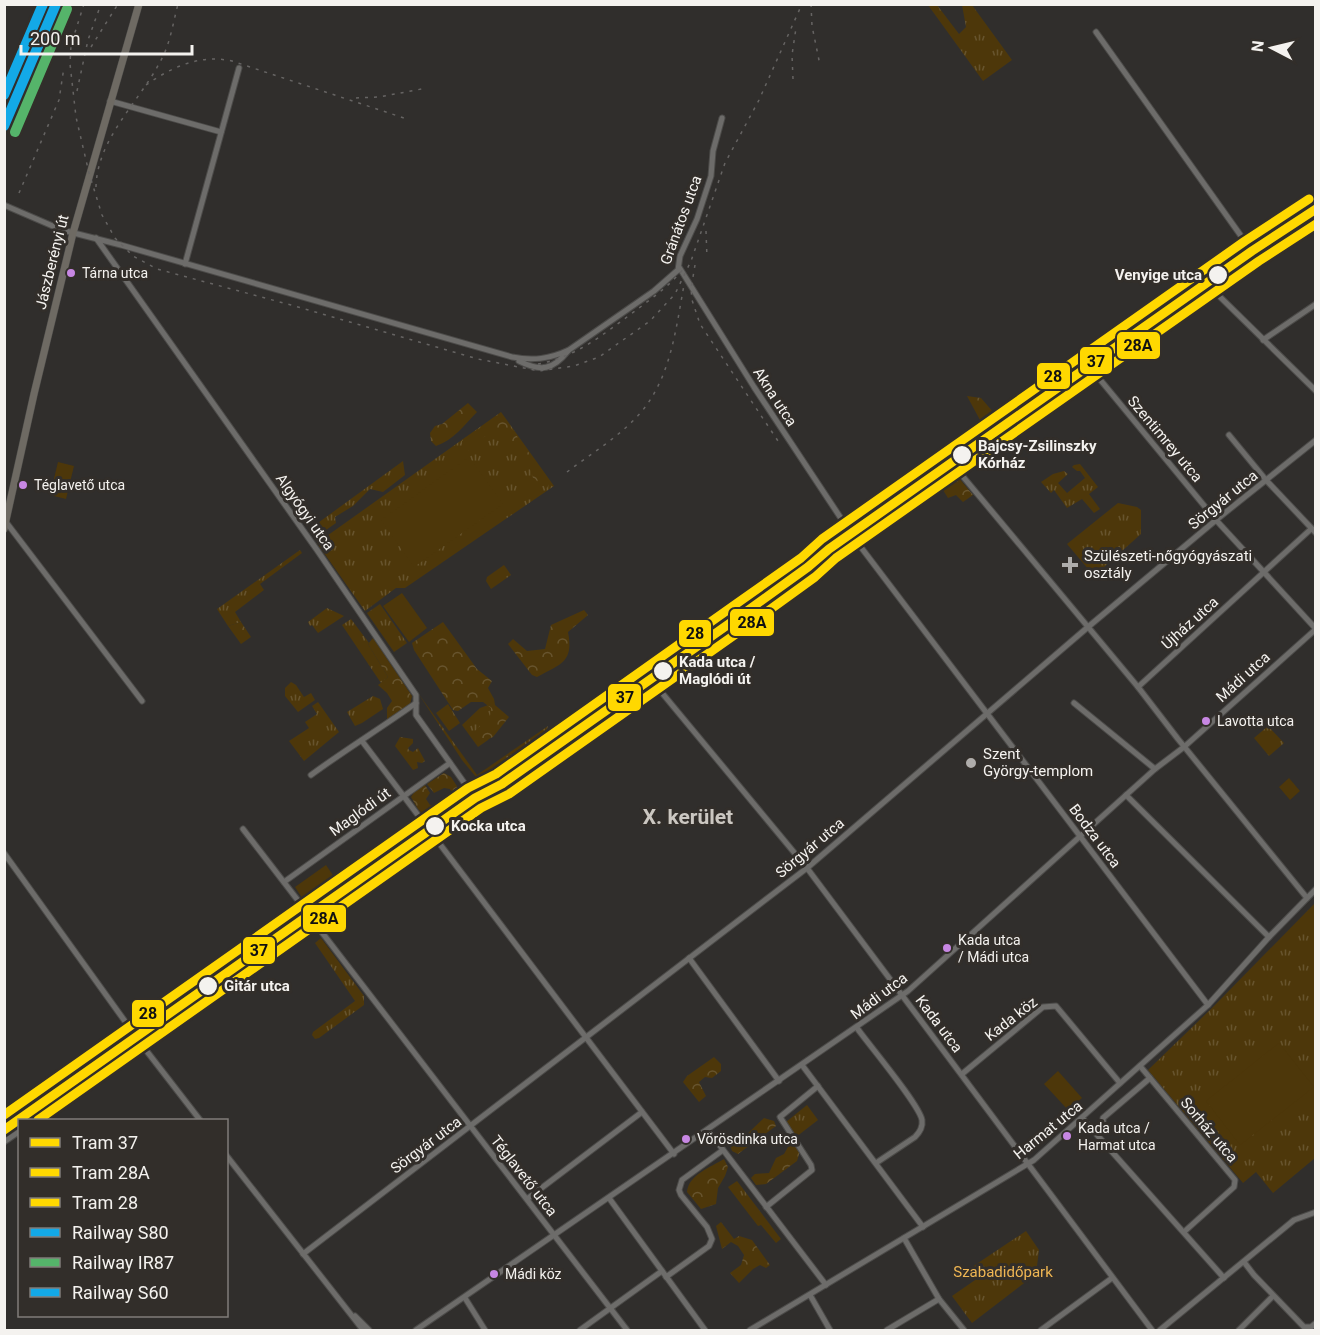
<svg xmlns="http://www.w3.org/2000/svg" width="1320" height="1335" viewBox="0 0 1320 1335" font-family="Roboto,sans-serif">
<defs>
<pattern id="grass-tufts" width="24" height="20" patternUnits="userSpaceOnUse" patternTransform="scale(1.5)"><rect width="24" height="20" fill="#4d370a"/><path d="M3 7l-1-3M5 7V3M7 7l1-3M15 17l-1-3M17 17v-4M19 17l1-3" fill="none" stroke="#67542e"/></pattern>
<pattern id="forest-crowns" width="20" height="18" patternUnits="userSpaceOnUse" patternTransform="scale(1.5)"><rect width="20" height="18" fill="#4d370a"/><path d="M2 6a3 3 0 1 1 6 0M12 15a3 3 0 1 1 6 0" fill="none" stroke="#67542e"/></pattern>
</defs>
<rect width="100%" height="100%" fill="#302e2c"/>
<g fill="url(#grass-tufts)">
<polygon points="928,5 937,5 959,34 966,27 962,5 972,5 1012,60 983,81"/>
<polygon points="501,412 554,486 405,588 396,588 365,611 317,543"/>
<polygon points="403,461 405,475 383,492 370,489 353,506 335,517 336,523 316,537 311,528"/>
<polygon points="1080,464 1098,487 1089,494 1100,509 1094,513 1082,499 1067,508 1054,490 1051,493 1041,482 1053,474 1064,471 1068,474 1058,483 1067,493 1085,478 1080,471 1077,471 1072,467 1074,465"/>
<polygon points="1118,503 1137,507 1141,510 1141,534 1094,576 1067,544"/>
<polygon points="300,550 302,553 260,584 264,590 235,612 241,622 228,626 217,609"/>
<polygon points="504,565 511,575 491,589 486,581 487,577"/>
<polygon points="380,604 407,643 394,652 367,613"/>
<polygon points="327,608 344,616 318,633 312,625 310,626 308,622"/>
<polygon points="351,619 369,643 368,644 388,677 381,683 342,625"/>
<polygon points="291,682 296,685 304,697 311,693 315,700 298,712 285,696 285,688"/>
<polygon points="418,693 477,775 548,726 547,729 479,778 476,777 462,760"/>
<polygon points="373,696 380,699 383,709 362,723 355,726 347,712"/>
<polygon points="318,702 339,732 304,761 289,741 309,728 305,722 317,714 312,706"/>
<polygon points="448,704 460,723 449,731 436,713"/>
<polygon points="491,704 507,717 488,740 478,747 462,725 480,708"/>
<polygon points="567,725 575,727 513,771 474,794 472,792 473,786 477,784 502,772 539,749"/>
<polygon points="1268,726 1284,743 1269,756 1254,738"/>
<polygon points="1315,903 1315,1158 1273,1193 1256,1172 1243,1183 1148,1070 1214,1006"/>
<polygon points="321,938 364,996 364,1005 319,1038 315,1039 312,1035 313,1032 355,1001 315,943"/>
<polygon points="807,1105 818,1120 796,1137 786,1122"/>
<polygon points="737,1181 781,1239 776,1243 761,1225 758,1226 728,1187"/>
<polygon points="1026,1231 1039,1250 1036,1274 972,1323 952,1296 978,1278 972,1267"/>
</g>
<g fill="url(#forest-crowns)">
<polygon points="967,396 981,398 994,413 1000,411 1007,416 956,452 951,440 970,433 971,426 980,420"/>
<path d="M468 403 477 412C464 425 454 440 436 446L431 441 430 433 435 426 442 424Z"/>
<path d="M501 414 550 482 547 488 533 478C529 460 510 439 493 432L476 441 468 451 462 448V440Z"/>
<polygon points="958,477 973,495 963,502 956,495 948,498 943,490 943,488"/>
<path d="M584 610 588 615 568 632C574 662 561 664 537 677L532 675 508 644 513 639 527 651 545 649 551 625Z"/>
<polygon points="241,622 251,637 241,644 228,626"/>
<polygon points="443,622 477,669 492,681 488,688 494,699 495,705 509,717 493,737 482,742 475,731 490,716 491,708 483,702 471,702 458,711 453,710 414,650 412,643"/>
<polygon points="373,638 412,696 410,705 387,721 387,708 392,701 387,693 378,685 388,677 368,644"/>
<polygon points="400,737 413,739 413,743 408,748 409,750 413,752 418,748 425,761 422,763 417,762 418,768 413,770 395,746"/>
<path d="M444 773 451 777 462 794C454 805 439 816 426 817L418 809 411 797 415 791 425 785 430 793 426 799 430 805H439L452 793 450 789 444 788 434 793 427 784Z"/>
<polygon points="714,1057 721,1064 721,1071 712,1078 705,1077 699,1082 706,1096 699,1102 683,1082 687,1076"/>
<polygon points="764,1118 774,1121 776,1126 738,1154 732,1151 729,1142 744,1137"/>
<polygon points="793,1145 800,1151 797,1161 766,1184 756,1185 751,1178 755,1174 769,1173 776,1158 784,1154 788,1147"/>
<path d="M724 1159 728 1167 725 1176 718 1188 716 1204 701 1209 687 1192C688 1175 711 1167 724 1159Z"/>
<polygon points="721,1222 734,1239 739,1236 752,1240 770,1265 766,1268 760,1265 753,1269 739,1283 730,1273 741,1265 744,1255 738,1246 731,1242 722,1249 716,1226"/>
</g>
<g fill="#4d370a">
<polygon points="469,457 503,504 414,567 381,520"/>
<polygon points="58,462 74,466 66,499 50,495"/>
<polygon points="402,593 427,628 409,642 383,606"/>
<polygon points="1289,778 1300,791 1290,800 1279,787"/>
<polygon points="326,865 337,881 306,904 295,887"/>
<polygon points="1279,1043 1314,1087 1240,1145 1206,1101"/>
<polygon points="1058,1071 1082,1098 1068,1110 1044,1084"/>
</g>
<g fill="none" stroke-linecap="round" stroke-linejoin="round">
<defs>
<g id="minor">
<polyline points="1096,32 1256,257"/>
<polyline points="110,101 221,132"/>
<path d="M4 205 62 230 121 245 512 357C533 361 550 359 569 350L654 291 678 270 680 256 697 219 711 176 713 151 722 118"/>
<polyline points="96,238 317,550 416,695 416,715 480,805"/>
<polyline points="185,264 239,68"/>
<polyline points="679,267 754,387 854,538 1208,1005"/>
<polyline points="1212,289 1316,391"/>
<polyline points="1263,340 1316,304"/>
<path d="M519 361C541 372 553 370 568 351"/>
<polyline points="1093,371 1216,520 1316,629"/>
<polyline points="1229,435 1266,480 1316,533"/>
<polyline points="955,467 1138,687 1178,739 1307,898"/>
<polyline points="6,522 142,701"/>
<polyline points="653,682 807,868 1152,1330"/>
<polyline points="1138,687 1311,529"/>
<polyline points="1074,703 1155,769"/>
<polyline points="362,741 674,1154"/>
<path d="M311 775C345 750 381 728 416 703"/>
<polyline points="1126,795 1269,937"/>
<polyline points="243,829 303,907"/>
<polyline points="4,853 142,1045 200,1120"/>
<polyline points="284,882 450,763"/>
<polyline points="314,922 627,1330"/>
<polyline points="689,958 779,1081"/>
<path d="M857 1028C869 1045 919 1104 922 1120 923 1127 920 1132 915 1137L876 1163"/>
<polyline points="802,1065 923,1227"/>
<polyline points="1140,1066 1235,1180 1234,1187 1185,1231"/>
<polyline points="962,1074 1043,1007 1056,1006 1120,1083"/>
<polyline points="1082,1118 1224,1278"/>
<polyline points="35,1120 583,733 843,545 1316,216"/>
<polyline points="708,1130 826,1285"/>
<polyline points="1097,1134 1103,1129 1103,1118 1150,1078"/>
<polyline points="4,1142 20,1131"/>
<polyline points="226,1155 363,1330"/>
<polyline points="609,1198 705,1330"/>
<polyline points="527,1199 642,1112"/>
<polyline points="766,1207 812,1170 811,1165 780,1117 818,1086"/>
<polyline points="904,1238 939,1299 964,1330"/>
<polyline points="303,1254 807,868 1088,627 1216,520 1316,440"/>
<polyline points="1244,1262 1254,1275 1304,1327 1311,1327 1316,1323"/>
<polyline points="666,1277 709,1246 712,1239 707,1227 681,1195 679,1190 682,1180 723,1150"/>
<polyline points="810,1295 830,1330"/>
<polyline points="465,1298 485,1330"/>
<polyline points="355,1316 369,1330"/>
<polyline points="416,1330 908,991 1155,769 1184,747 1316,629"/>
<polyline points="580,1330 662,1271"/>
<polyline points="750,1330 1034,1160 1208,1005 1269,937 1316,889"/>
<polyline points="887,1330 939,1299"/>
<polyline points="1041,1330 1112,1278"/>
<polyline points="1160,1330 1294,1220 1316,1212"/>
<polyline points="1239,1330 1273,1296"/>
</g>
<polyline id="major" points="4,529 34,394 73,233 139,4"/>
</defs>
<use href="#minor" stroke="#4c4b49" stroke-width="7"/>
<use href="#major" stroke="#4c4b49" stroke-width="8"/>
<use href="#minor" stroke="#6d6c6a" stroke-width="5"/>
<use href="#major" stroke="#6e6a63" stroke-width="7"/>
<polyline stroke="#666463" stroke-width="1.5" points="693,644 804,563 831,540"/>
<g stroke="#666463" stroke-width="1.5" stroke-dasharray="3 6" stroke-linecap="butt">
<polyline points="84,4 71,45 70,64 76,117 89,173 102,215 115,238 133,256 157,269 291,305 478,359 539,371 574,366 599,357 650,321 675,294 691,261 725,163 759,100 802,4"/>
<polyline points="811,4 812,26 820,65"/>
<polyline points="91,47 118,4"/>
<polyline points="793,79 792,55 796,28"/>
<polyline points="4,85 38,4"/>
<path d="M146 85C172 67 199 54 232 61L407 119"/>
<polyline points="77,91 88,40 101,4"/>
<polyline points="356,98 379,97 427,88"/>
<polyline points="4,116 52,4"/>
<path d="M96 187C97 139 139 102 160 62 170 45 173 23 178 4"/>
<polyline points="19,193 59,100 64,67"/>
<polyline points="706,231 707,258"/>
<polyline points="695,265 691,289 692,300 700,324 778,441"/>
<path d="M538 364C577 357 605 333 635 311 652 298 671 285 684 268"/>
<path d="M567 472C592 453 622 435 642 411 671 376 676 328 684 285"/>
</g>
<defs>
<polyline id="rail-1" points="4,126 56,4"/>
<polyline id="rail-2" points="15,132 67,9"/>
<polyline id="rail-3" points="4,95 43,4"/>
</defs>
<use href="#rail-1" stroke="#322e2a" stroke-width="15"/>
<use href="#rail-2" stroke="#322e2a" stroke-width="15"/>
<use href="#rail-3" stroke="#322e2a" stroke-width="15"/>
<use href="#rail-1" stroke="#13a9e7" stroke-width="10"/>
<use href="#rail-2" stroke="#55b46a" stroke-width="10"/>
<use href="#rail-3" stroke="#13a9e7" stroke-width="10"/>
<defs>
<polyline id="tram-1" points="4,1130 475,798 502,784 743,614 808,567 829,549 1252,251 1316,209"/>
<polyline id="tram-2" points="38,1120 481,808 509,794 750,624 815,577 836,558 1259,261 1316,224"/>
<polyline id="tram-3" points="4,1115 468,788 496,774 736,604 801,558 822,539 1245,241 1309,199"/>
</defs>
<use href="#tram-1" stroke="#322e2a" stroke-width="14"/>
<use href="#tram-2" stroke="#322e2a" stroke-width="14"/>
<use href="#tram-3" stroke="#322e2a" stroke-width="14"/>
<use href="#tram-1" stroke="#ffd800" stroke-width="9"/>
<use href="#tram-2" stroke="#ffd800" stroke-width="9"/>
<use href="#tram-3" stroke="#ffd800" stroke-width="9"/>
</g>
<g fill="#c787e3" stroke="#322e2a" stroke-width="2">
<circle cx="71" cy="273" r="5"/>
<circle cx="23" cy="485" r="5"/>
<circle cx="1206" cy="721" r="5"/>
<circle cx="947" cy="948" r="5"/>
<circle cx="1067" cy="1136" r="5"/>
<circle cx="686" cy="1139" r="5"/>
<circle cx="494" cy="1274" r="5"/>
</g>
<g fill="#f4f2ef" stroke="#322e2a" stroke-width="2">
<circle cx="1218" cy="275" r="10"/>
<circle cx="962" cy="455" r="10"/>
<circle cx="663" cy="671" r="10"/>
<circle cx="435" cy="826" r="10"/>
<circle cx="208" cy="986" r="10"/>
</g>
<g fill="#afadab" stroke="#322e2a" stroke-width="2">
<path d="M1067 556h6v6h6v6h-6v6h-6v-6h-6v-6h6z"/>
<circle cx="971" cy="763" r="6"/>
</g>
<g text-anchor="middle" stroke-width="6" stroke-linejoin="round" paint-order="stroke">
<g font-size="14" fill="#f4f2ef" stroke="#322e2a" text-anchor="start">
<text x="82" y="278">Tárna utca</text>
<text x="34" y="490">Téglavető utca</text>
<text x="1217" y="726">Lavotta utca</text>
<text x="958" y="945">Kada utca<tspan x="958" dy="17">/ Mádi utca</tspan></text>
<text x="1078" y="1133">Kada utca /<tspan x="1078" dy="17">Harmat utca</tspan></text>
<text x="697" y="1144">Vörösdinka utca</text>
<text x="505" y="1279">Mádi köz</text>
</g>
<g font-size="15" fill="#f4f2ef" stroke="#322e2a">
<text transform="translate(681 220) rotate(-70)" y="5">Gránátos utca</text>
<text transform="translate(52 262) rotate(-76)" y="5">Jászberényi út</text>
<text transform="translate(775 397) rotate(57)" y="5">Akna utca</text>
<text transform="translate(1165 439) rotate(50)" y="5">Szentimrey utca</text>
<text transform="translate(1223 500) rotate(-39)" y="5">Sörgyár utca</text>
<text transform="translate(305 512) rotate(55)" y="5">Algyógyi utca</text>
<text transform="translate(1190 623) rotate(-42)" y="5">Újház utca</text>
<text transform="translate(1243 677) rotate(-42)" y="5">Mádi utca</text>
<text transform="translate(360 812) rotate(-36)" y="5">Maglódi út</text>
<text transform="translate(1095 836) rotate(53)" y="5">Bodza utca</text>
<text transform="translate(810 848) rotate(-40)" y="5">Sörgyár utca</text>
<text transform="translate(879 996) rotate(-37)" y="5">Mádi utca</text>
<text transform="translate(1011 1019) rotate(-38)" y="5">Kada köz</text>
<text transform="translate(939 1024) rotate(53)" y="5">Kada utca</text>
<text transform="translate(1048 1130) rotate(-39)" y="5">Harmat utca</text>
<text transform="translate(1209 1130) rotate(50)" y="5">Sorház utca</text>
<text transform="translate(426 1145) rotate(-37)" y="5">Sörgyár utca</text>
<text transform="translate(524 1176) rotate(52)" y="5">Téglavető utca</text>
</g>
<g font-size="15" font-weight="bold" fill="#f4f2ef" stroke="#322e2a" text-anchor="start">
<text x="1202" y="280" text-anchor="end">Venyige utca</text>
<text x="978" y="451">Bajcsy-Zsilinszky<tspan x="978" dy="17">Kórház</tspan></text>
<text x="679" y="667">Kada utca /<tspan x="679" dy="17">Maglódi út</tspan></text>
<text x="451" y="831">Kocka utca</text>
<text x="224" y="991">Gitár utca</text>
</g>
<g font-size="15" fill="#f4f2ef" stroke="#322e2a" text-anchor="start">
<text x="1084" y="561">Szülészeti-nőgyógyászati<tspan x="1084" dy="17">osztály</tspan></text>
<text x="983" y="759">Szent<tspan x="983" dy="17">György-templom</tspan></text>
</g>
<g font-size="15" fill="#efb653" stroke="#322e2a">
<text x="1003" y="1277">Szabadidőpark</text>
</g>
<g font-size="21" font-weight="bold" fill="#cbc7c1" stroke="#322e2a">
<text x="688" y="824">X. kerület</text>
</g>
</g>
<g stroke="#322e2a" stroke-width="2">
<rect x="1116" y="331" width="45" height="29" rx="6" fill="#ffd800"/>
<rect x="1079" y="346" width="34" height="29" rx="6" fill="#ffd800"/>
<rect x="1036" y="362" width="35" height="28" rx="6" fill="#ffd800"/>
<rect x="729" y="608" width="46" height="29" rx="6" fill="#ffd800"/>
<rect x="678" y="619" width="34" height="29" rx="6" fill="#ffd800"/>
<rect x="607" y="683" width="35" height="29" rx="6" fill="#ffd800"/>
<rect x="302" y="904" width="45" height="29" rx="6" fill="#ffd800"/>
<rect x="242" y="936" width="34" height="29" rx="6" fill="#ffd800"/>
<rect x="131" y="999" width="34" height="29" rx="6" fill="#ffd800"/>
</g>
<g font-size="16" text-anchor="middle" font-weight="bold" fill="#111">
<text x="1138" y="351">28A</text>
<text x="1096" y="367">37</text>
<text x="1053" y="382">28</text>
<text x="752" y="628">28A</text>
<text x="695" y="639">28</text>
<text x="625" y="703">37</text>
<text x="324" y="924">28A</text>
<text x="259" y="956">37</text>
<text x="148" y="1019">28</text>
</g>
<rect width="1320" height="1335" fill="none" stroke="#f4f2ef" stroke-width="12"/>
<rect x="18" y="1119" width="210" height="198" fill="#322e2a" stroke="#807c79" stroke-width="1.5"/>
<rect x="30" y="1138" width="30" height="9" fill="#ffd800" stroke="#807c79" stroke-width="1.5"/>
<text x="72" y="1149" font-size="18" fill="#f4f2ef">Tram 37</text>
<rect x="30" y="1168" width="30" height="9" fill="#ffd800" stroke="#807c79" stroke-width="1.5"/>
<text x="72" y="1179" font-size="18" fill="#f4f2ef">Tram 28A</text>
<rect x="30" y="1198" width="30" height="9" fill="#ffd800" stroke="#807c79" stroke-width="1.5"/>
<text x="72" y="1209" font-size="18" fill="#f4f2ef">Tram 28</text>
<rect x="30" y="1228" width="30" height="9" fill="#13a9e7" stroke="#807c79" stroke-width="1.5"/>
<text x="72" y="1239" font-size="18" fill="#f4f2ef">Railway S80</text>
<rect x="30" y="1258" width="30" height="9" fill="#55b46a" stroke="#807c79" stroke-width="1.5"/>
<text x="72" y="1269" font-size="18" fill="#f4f2ef">Railway IR87</text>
<rect x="30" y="1288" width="30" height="9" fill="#13a9e7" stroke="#807c79" stroke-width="1.5"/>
<text x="72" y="1299" font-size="18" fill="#f4f2ef">Railway S60</text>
<g transform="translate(1272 48) rotate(277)" stroke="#322e2a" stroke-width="4.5" paint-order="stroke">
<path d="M0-4.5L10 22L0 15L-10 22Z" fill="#f4f2ef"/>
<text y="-9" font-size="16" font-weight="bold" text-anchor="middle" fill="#f4f2ef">N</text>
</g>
<path d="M21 45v9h171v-9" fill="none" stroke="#f4f2ef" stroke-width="3"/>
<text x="30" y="45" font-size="18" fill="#f4f2ef" stroke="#322e2a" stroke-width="4.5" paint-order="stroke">200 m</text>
</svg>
